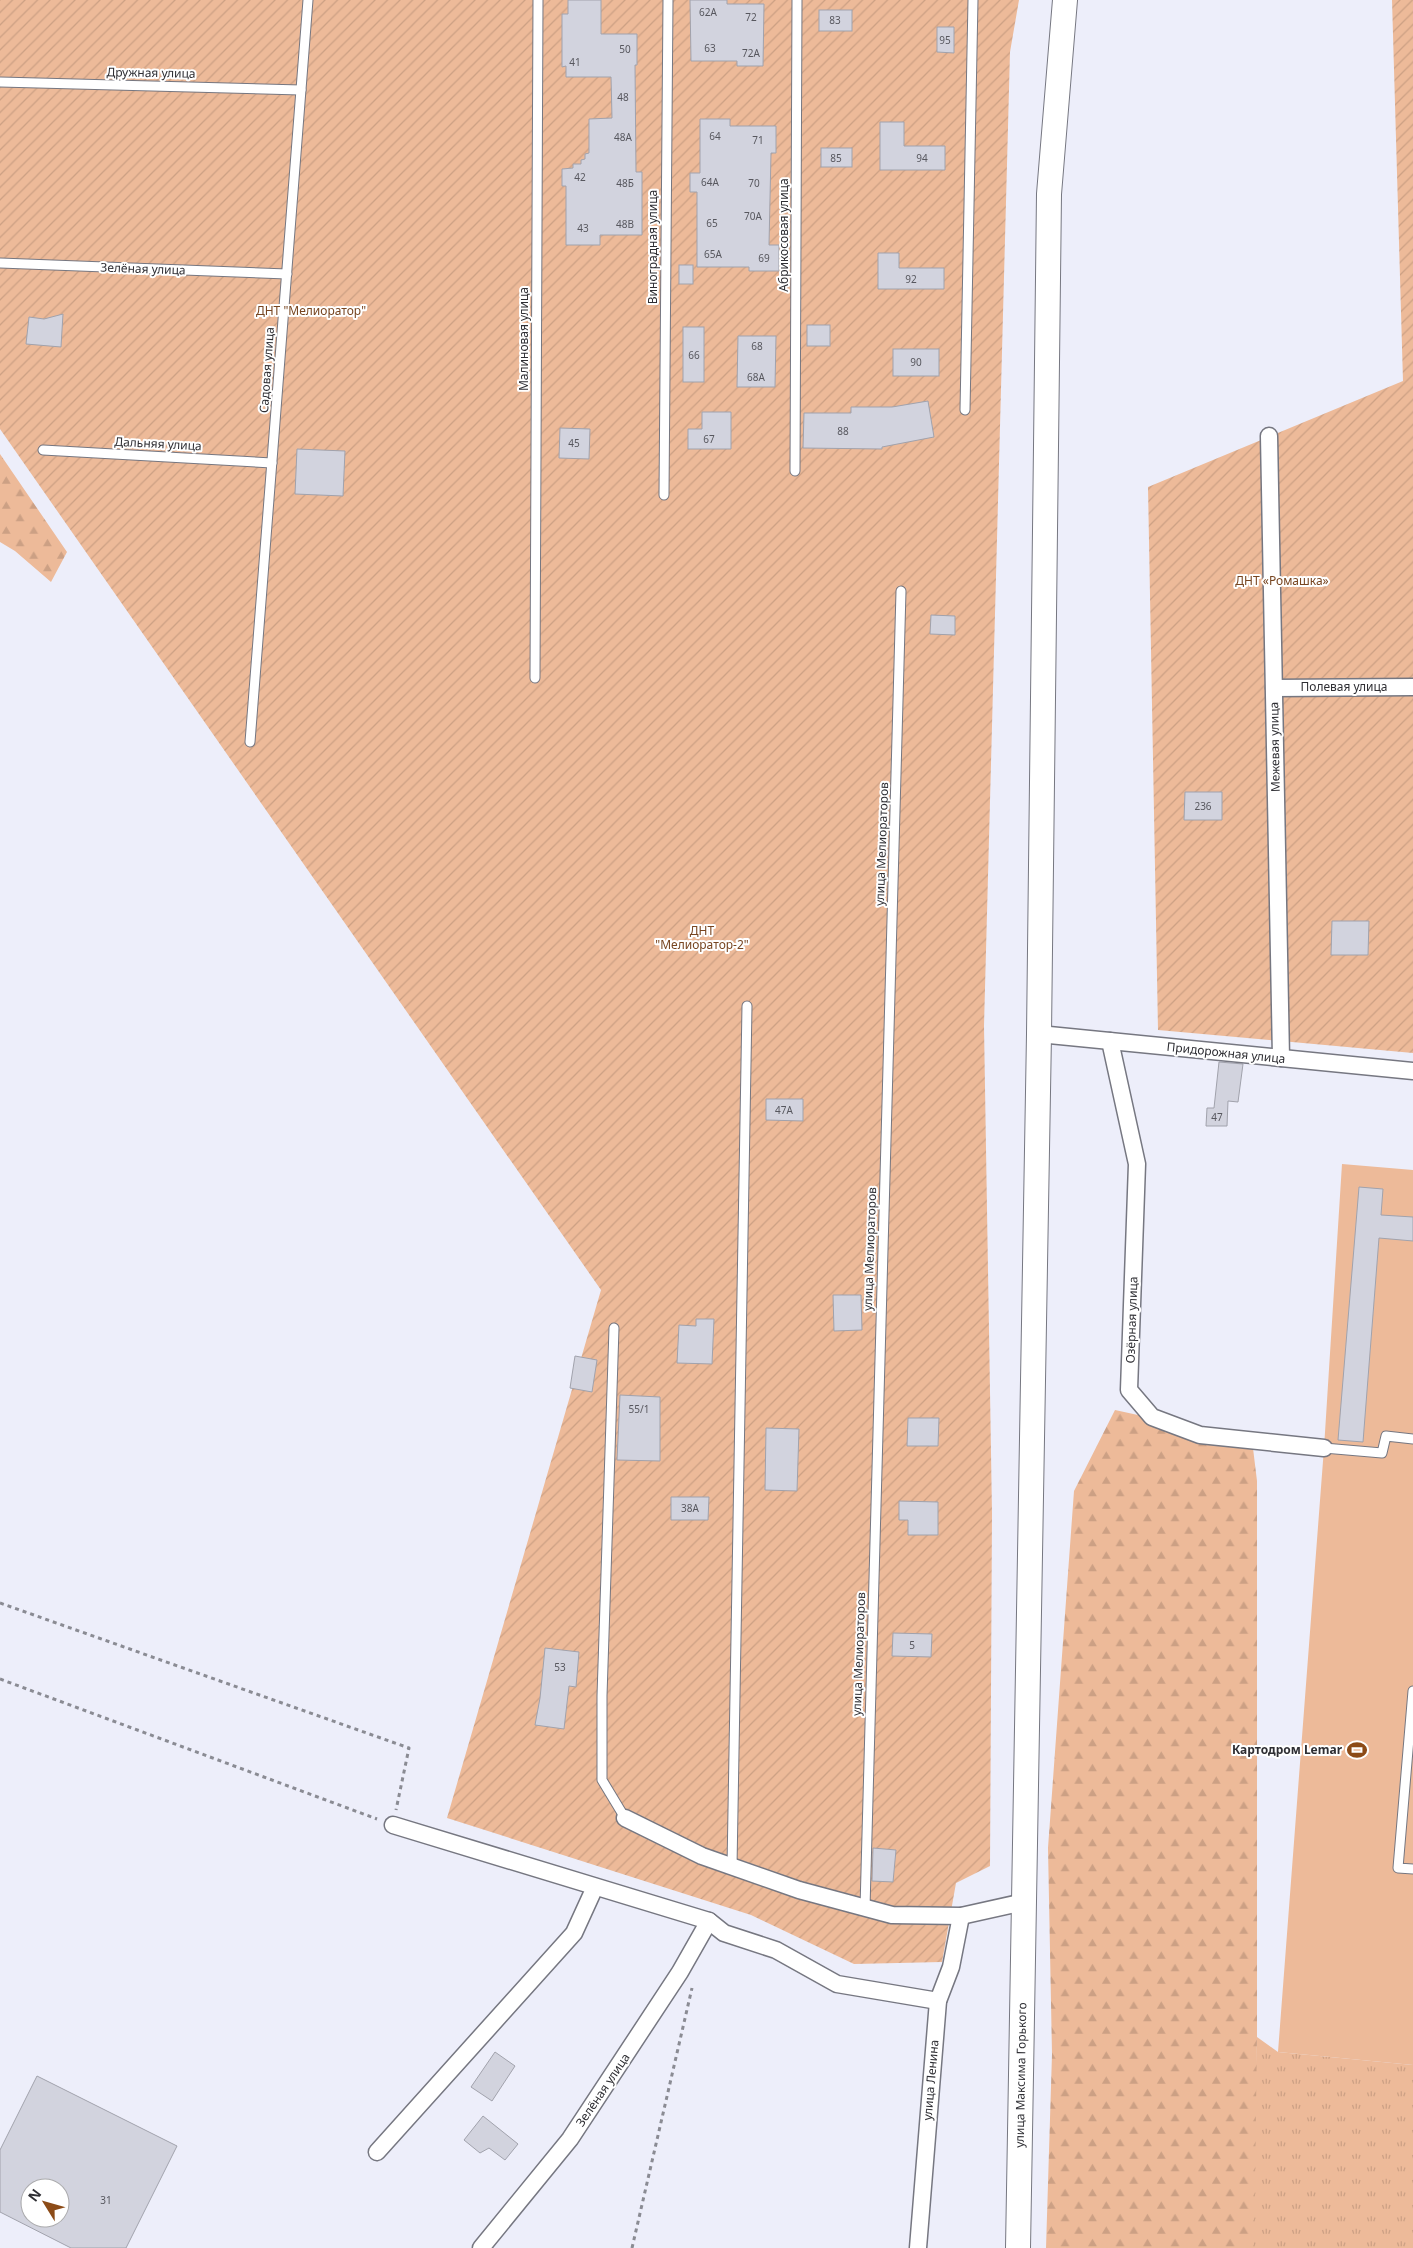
<svg xmlns="http://www.w3.org/2000/svg" width="1413" height="2248" viewBox="0 0 1413 2248" font-family="'Noto Sans',sans-serif">
<defs>
<pattern id="grass-tufts" width="24" height="20" patternUnits="userSpaceOnUse" patternTransform="scale(1.25)"><rect width="24" height="20" fill="#edba99"/><path d="M3 7l-1-3M5 7V3M7 7l1-3M15 17l-1-3M17 17v-4M19 17l1-3" fill="none" stroke="#cca084"/></pattern>
<pattern id="forest-firs" width="22" height="20" patternUnits="userSpaceOnUse" patternTransform="scale(1.25)"><rect width="22" height="20" fill="#edba99"/><path d="M5 1l3.5 6h-7zM16 11l3.5 6h-7z" fill="#cca084"/></pattern>
<pattern id="garden-furrows" width="10" height="10" patternUnits="userSpaceOnUse" patternTransform="scale(1.25)"><rect width="10" height="10" fill="#edba99"/><path d="M-1 1l2-2M0 10L10 0M9 11l2-2" fill="none" stroke="#cca084"/></pattern>
</defs>
<rect width="100%" height="100%" fill="#edeefa"/>
<polygon fill="url(#grass-tufts)" points="1257,2037 1278,2052 1413,2065 1413,2248 1249,2248"/>
<g fill="url(#forest-firs)">
<polygon points="0,454 67,552 51,582 15,551 0,542"/>
<polygon points="1115,1410 1252,1440 1257,1481 1257,2037 1254,2248 1046,2248 1052,2054 1048,1848 1074,1491"/>
</g>
<g fill="url(#garden-furrows)">
<polygon points="0,0 1019,0 1010,52 984,1026 992,1513 990,1866 956,1883 942,1962 854,1964 751,1915 447,1818 601,1290 0,429"/>
<polygon points="1392,0 1413,0 1413,1053 1158,1030 1148,487 1403,381"/>
</g>
<polygon fill="#edba99" points="1342,1164 1413,1170 1413,2065 1278,2052 1324,1448"/>
<g fill="#d2d3de" stroke="#a1a2ac" fill-rule="evenodd">
<polygon points="568,0 601,0 601,34 637,34 637,65 635,65 636,172 642,172 642,235 600,235 600,245 566,245 566,186 562,186 562,169 573,168 573,164 581,164 581,160 585,159 585,154 589,153 589,119 612,118 611,77 566,77 566,66 562,67 562,14 568,14"/>
<polygon points="690,0 727,0 727,4 764,4 763,66 737,66 737,61 691,61"/>
<rect x="819" y="10" width="33" height="21"/>
<polygon points="937,27 954,27 954,53 937,52"/>
<polygon points="700,119 730,119 730,126 776,126 776,153 771,153 769,245 779,245 779,271 749,271 749,267 697,267 697,192 690,192 690,173 700,173"/>
<polygon points="880,122 904,122 904,146 945,146 945,170 880,170"/>
<rect x="821" y="148" width="31" height="19"/>
<polygon points="878,253 899,253 899,268 944,268 944,289 878,289"/>
<rect x="679" y="265" width="14" height="19"/>
<polygon points="63,314 61,347 26,344 29,317 44,319"/>
<rect x="807" y="325" width="23" height="21"/>
<rect x="683" y="327" width="21" height="55"/>
<polygon points="738,336 776,336 775,387 737,387"/>
<rect x="893" y="349" width="46" height="27"/>
<polygon points="928,401 934,437 882,447 882,449 803,448 804,413 851,413 851,407 892,407"/>
<polygon points="702,412 731,412 731,449 688,449 688,429 702,429"/>
<polygon points="560,428 590,429 589,459 559,458"/>
<polygon points="297,449 345,451 343,496 295,494"/>
<polygon points="931,615 955,616 955,635 930,634"/>
<polygon points="1185,792 1222,792 1222,820 1184,820"/>
<polygon points="1332,921 1369,921 1368,955 1331,955"/>
<polygon points="1219,1062 1243,1064 1238,1102 1228,1101 1227,1126 1206,1126 1207,1108 1214,1108"/>
<polygon points="766,1099 803,1099 803,1121 766,1120"/>
<polygon points="1359,1187 1383,1189 1381,1215 1413,1217 1413,1241 1379,1238 1363,1442 1338,1440"/>
<polygon points="833,1295 861,1295 862,1330 834,1331"/>
<polygon points="696,1319 714,1319 712,1364 677,1363 679,1325 696,1326"/>
<polygon points="575,1356 597,1360 592,1392 570,1388"/>
<polygon points="620,1395 660,1397 660,1461 617,1460"/>
<polygon points="908,1418 939,1418 938,1446 907,1446"/>
<polygon points="766,1428 799,1429 797,1491 765,1490"/>
<polygon points="671,1497 709,1497 708,1520 671,1520"/>
<polygon points="899,1501 938,1502 938,1535 908,1535 908,1520 899,1520"/>
<polygon points="893,1633 932,1634 931,1657 892,1656"/>
<polygon points="545,1648 579,1652 576,1687 569,1686 564,1729 535,1725 540,1698"/>
<polygon points="873,1848 896,1850 893,1882 872,1881"/>
<polygon points="495,2052 515,2066 492,2101 471,2087"/>
<path d="M37 2076 177 2146 126 2248H71L0 2212V2150ZM30 2188H60V2218H30Z"/>
<polygon points="483,2116 518,2144 505,2160 489,2148 480,2153 464,2140"/>
</g>
<g fill="none" stroke-linecap="round" stroke-linejoin="round">
<defs>
<g id="lane">
<polyline points="0,82 301,90"/>
<polyline points="0,263 287,274"/>
<polyline points="965,410 973,0"/>
<polyline points="43,450 272,463"/>
<polyline points="795,471 797,0"/>
<polyline points="664,495 668,0"/>
<polyline points="535,678 538,0"/>
<polyline points="250,742 308,0"/>
<polyline points="614,1328 602,1696 602,1780 625,1818"/>
<polyline points="1324,1448 1382,1453 1386,1436 1413,1439"/>
<polyline points="1413,1691 1398,1868 1413,1869"/>
<polyline points="732,1867 747,1006"/>
<polyline points="865,1908 901,591"/>
</g>
<g id="street">
<polyline points="1269,436 1281,1058"/>
<polyline points="1274,688 1413,687"/>
<polyline points="1039,1034 1413,1071"/>
<polyline points="1110,1041 1137,1164 1129,1390 1152,1417 1200,1435 1324,1448"/>
<polyline points="625,1818 702,1856 799,1890 892,1915 961,1916 1024,1902"/>
<polyline points="393,1825 709,1921 724,1933 776,1950 837,1984 938,2001"/>
<polyline points="377,2152 574,1933 595,1887"/>
<polyline points="481,2248 570,2139 680,1972 709,1921"/>
<polyline points="918,2248 938,2001 951,1967 961,1916"/>
</g>
<polyline id="secondary" points="1018,2248 1039,1034 1049,194 1065,0"/>
</defs>
<use href="#lane" stroke="#767781" stroke-width="11"/>
<use href="#street" stroke="#767781" stroke-width="19"/>
<use href="#secondary" stroke="#767781" stroke-width="26"/>
<g stroke="#8a8b93" stroke-width="3" stroke-dasharray="4 4" stroke-linecap="butt">
<polyline points="0,1603 409,1748 396,1810"/>
<polyline points="0,1679 377,1819"/>
<polyline points="632,2248 692,1988"/>
</g>
<use href="#lane" stroke="#fff" stroke-width="9"/>
<use href="#street" stroke="#fff" stroke-width="16"/>
<use href="#secondary" stroke="#fff" stroke-width="24"/>
</g>
<defs>
<symbol id="stadium-bare" viewBox="-9 -9 18 18"><path d="M0-5a6.5 5 0 1 0 0 10a6.5 5 0 1 0 0-10ZM-3.5-1.8h7v3.6h-7Z" fill="#8c4b17" stroke="#fff" stroke-width="2.5" paint-order="stroke"/></symbol>
</defs>
<g fill-rule="evenodd">
<use href="#stadium-bare" x="1343" y="1736" width="28" height="28"/>
</g>
<g text-anchor="middle" stroke-width="4" stroke-linejoin="round" paint-order="stroke">
<g font-size="10" fill="#57575e">
<text x="708" y="16">62А</text>
<text x="751" y="21">72</text>
<text x="835" y="24">83</text>
<text x="945" y="44">95</text>
<text x="710" y="52">63</text>
<text x="625" y="53">50</text>
<text x="751" y="57">72А</text>
<text x="575" y="66">41</text>
<text x="623" y="101">48</text>
<text x="715" y="140">64</text>
<text x="623" y="141">48А</text>
<text x="758" y="144">71</text>
<text x="836" y="162">85</text>
<text x="922" y="162">94</text>
<text x="580" y="181">42</text>
<text x="710" y="186">64А</text>
<text x="625" y="187">48Б</text>
<text x="754" y="187">70</text>
<text x="753" y="220">70А</text>
<text x="712" y="227">65</text>
<text x="625" y="228">48В</text>
<text x="583" y="232">43</text>
<text x="713" y="258">65А</text>
<text x="764" y="262">69</text>
<text x="911" y="283">92</text>
<text x="757" y="350">68</text>
<text x="694" y="359">66</text>
<text x="916" y="366">90</text>
<text x="756" y="381">68А</text>
<text x="843" y="435">88</text>
<text x="709" y="443">67</text>
<text x="574" y="447">45</text>
<text x="1203" y="810">236</text>
<text x="784" y="1114">47А</text>
<text x="1217" y="1121">47</text>
<text x="639" y="1413">55/1</text>
<text x="690" y="1512">38А</text>
<text x="912" y="1649">5</text>
<text x="560" y="1671">53</text>
<text x="106" y="2204">31</text>
</g>
<g font-size="12" fill="#2e2e33" stroke="#fff">
<text transform="translate(151 73) rotate(1)" y="4">Дружная улица</text>
<text transform="translate(784 235) rotate(-90)" y="4">Абрикосовая улица</text>
<text transform="translate(653 247) rotate(-90)" y="4">Виноградная улица</text>
<text transform="translate(143 269) rotate(2)" y="4">Зелёная улица</text>
<text transform="translate(524 339) rotate(-90)" y="4">Малиновая улица</text>
<text transform="translate(267 370) rotate(-86)" y="4">Садовая улица</text>
<text transform="translate(158 444) rotate(3)" y="4">Дальняя улица</text>
<text x="1344" y="691">Полевая улица</text>
<text transform="translate(1275 747) rotate(-91)" y="4">Межевая улица</text>
<text transform="translate(882 844) rotate(-88)" y="4">улица Мелиораторов</text>
<text transform="translate(1226 1053) rotate(6)" y="4">Придорожная улица</text>
<text transform="translate(870 1249) rotate(-88)" y="4">улица Мелиораторов</text>
<text transform="translate(1132 1320) rotate(-88)" y="4">Озёрная улица</text>
<text transform="translate(859 1654) rotate(-88)" y="4">улица Мелиораторов</text>
<text transform="translate(1021 2075) rotate(-89)" y="4">улица Максима Горького</text>
<text transform="translate(931 2080) rotate(-85)" y="4">улица Ленина</text>
<text transform="translate(603 2090) rotate(-56)" y="4">Зелёная улица</text>
</g>
<g font-size="12" fill="#774520" stroke="#fff">
<text x="311" y="315">ДНТ "Мелиоратор"</text>
<text x="1282" y="585">ДНТ «Ромашка»</text>
<text x="702" y="935">ДНТ<tspan x="702" dy="14">"Мелиоратор-2"</tspan></text>
</g>
<g font-size="12" font-weight="bold" fill="#2e2e33" stroke="#fff" text-anchor="end">
<text x="1342" y="1754">Картодром Lemar</text>
</g>
</g>
<g transform="translate(45 2203) rotate(307)"><circle r="24" fill="#ffffff" stroke="#ababad"/>
<path d="M0-4L9 19L0 12L-9 19Z" fill="#8c4b17"/>
<text y="-8" font-size="14" font-weight="bold" text-anchor="middle" fill="#2e2e33">N</text>
</g>
</svg>
